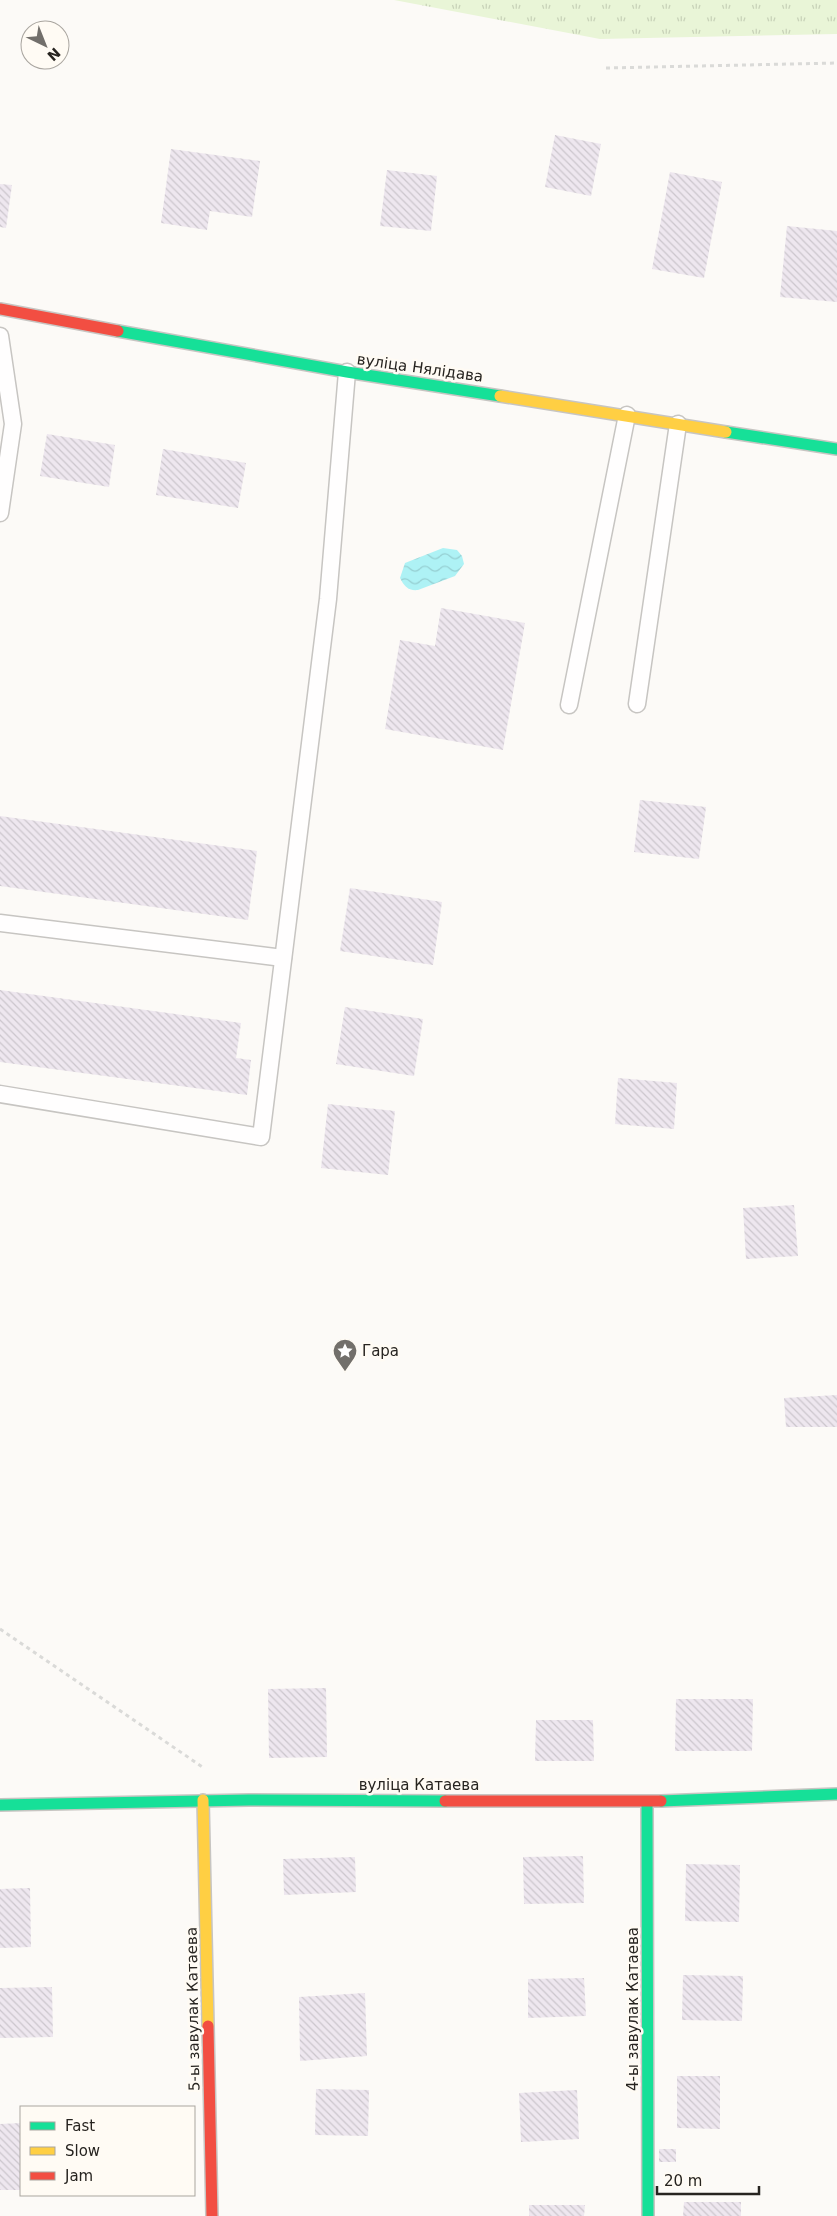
<svg xmlns="http://www.w3.org/2000/svg" width="837" height="2216" viewBox="0 0 837 2216" font-family="'DejaVu Sans',sans-serif">
<defs>
<pattern id="grass-tufts" width="24" height="20" patternUnits="userSpaceOnUse" patternTransform="scale(1.25)"><rect width="24" height="20" fill="#e9f5d7"/><path d="M3 7l-1-3M5 7V3M7 7l1-3M15 17l-1-3M17 17v-4M19 17l1-3" fill="none" stroke="#c8d2b8"/></pattern>
<pattern id="water-waves" width="16" height="10" patternUnits="userSpaceOnUse" patternTransform="scale(1.25)"><rect width="16" height="10" fill="#aef2f5"/><path d="M0 5q4-4 8 0t8 0" fill="none" stroke="#96cfd2"/></pattern>
<pattern id="building-back-hatch" width="6" height="6" patternUnits="userSpaceOnUse" patternTransform="scale(1.25)"><rect width="6" height="6" fill="#eee7ef"/><path d="M-1 5l2 2M0 0l6 6M5-1l2 2" fill="none" stroke="#ccc6cd"/></pattern>
</defs>
<rect width="100%" height="100%" fill="#fcfaf7"/>
<polygon fill="url(#grass-tufts)" points="394,0 837,0 837,34 600,39"/>
<path fill="url(#water-waves)" d="M443 548 457 550 462 556 464 564 455 576 418 590C408 591 404 586 400 578L405 563Z"/>
<g fill="url(#building-back-hatch)">
<polygon points="555,135 601,144 591,196 545,187"/>
<polygon points="171,149 260,161 252,217 210,211 207,230 161,223"/>
<polygon points="387,170 437,176 431,231 380,226"/>
<polygon points="670,172 722,182 704,278 652,269"/>
<polygon points="0,184 12,185 6,228 0,227"/>
<polygon points="787,226 837,231 837,302 780,297"/>
<polygon points="47,434 115,445 109,487 40,476"/>
<polygon points="163,449 246,463 238,508 156,495"/>
<polygon points="441,608 525,623 503,750 385,729 400,640 435,646"/>
<polygon points="640,800 706,807 699,859 634,852"/>
<polygon points="0,816 257,851 248,920 0,886"/>
<polygon points="350,888 442,902 433,965 340,951"/>
<polygon points="0,990 241,1023 236,1058 251,1060 247,1095 0,1062"/>
<polygon points="345,1007 423,1019 414,1076 336,1064"/>
<polygon points="618,1078 677,1083 674,1129 615,1124"/>
<polygon points="328,1104 395,1111 388,1175 321,1168"/>
<polygon points="794,1205 798,1256 746,1259 743,1208"/>
<polygon points="837,1395 837,1427 786,1427 784,1398"/>
<polygon points="326,1688 327,1757 269,1758 268,1689"/>
<polygon points="676,1699 753,1699 752,1751 675,1751"/>
<polygon points="536,1720 593,1720 594,1761 535,1761"/>
<polygon points="583,1856 584,1903 524,1904 523,1857"/>
<polygon points="355,1857 356,1892 284,1895 283,1859"/>
<polygon points="686,1864 740,1865 739,1922 685,1921"/>
<polygon points="30,1888 31,1947 0,1948 0,1889"/>
<polygon points="683,1975 743,1976 742,2021 682,2020"/>
<polygon points="584,1978 586,2016 528,2018 528,1979"/>
<polygon points="52,1987 53,2037 0,2038 0,1988"/>
<polygon points="365,1993 367,2056 300,2061 299,1997"/>
<polygon points="677,2076 720,2076 720,2129 677,2128"/>
<polygon points="316,2089 369,2090 368,2136 315,2135"/>
<polygon points="577,2090 579,2139 521,2142 519,2093"/>
<polygon points="21,2123 21,2190 0,2190 0,2124"/>
<rect x="659" y="2149" width="17" height="13"/>
<polygon points="684,2202 741,2202 741,2216 683,2216"/>
<polygon points="529,2205 585,2205 584,2216 529,2216"/>
</g>
<g fill="none" stroke-linecap="round" stroke-linejoin="round">
<defs>
<g id="lane">
<polyline points="0,336 13,424 0,513"/>
<polyline points="637,704 678,424"/>
<polyline points="569,705 627,415"/>
<polyline points="0,923 283,958"/>
<polyline points="0,1094 261,1137 328,599 347,372"/>
</g>
<g id="fast">
<polyline points="118,331 347,372 500,396"/>
<polyline points="726,432 837,449"/>
<polyline points="661,1801 837,1794"/>
<polyline points="647,1802 648,2216"/>
<polyline points="0,1805 249,1800 445,1801"/>
</g>
<g id="slow">
<polyline points="500,396 726,432"/>
<polyline points="203,1800 208,2026"/>
</g>
<g id="jam">
<polyline points="0,309 118,331"/>
<polyline points="445,1801 661,1801"/>
<polyline points="208,2026 212,2216"/>
</g>
</defs>
<use href="#lane" stroke="#c7c5c2" stroke-width="19"/>
<use href="#fast" stroke="#c7c5c2" stroke-width="14"/>
<use href="#slow" stroke="#c7c5c2" stroke-width="14"/>
<use href="#jam" stroke="#c7c5c2" stroke-width="14"/>
<g stroke="#dadad8" stroke-width="3" stroke-dasharray="4 4" stroke-linecap="butt">
<polyline points="606,68 837,63"/>
<polyline points="0,1629 204,1768"/>
</g>
<use href="#lane" stroke="#fffefe" stroke-width="16"/>
<use href="#fast" stroke="#16e098" stroke-width="11"/>
<use href="#slow" stroke="#ffcf43" stroke-width="11"/>
<use href="#jam" stroke="#f24e42" stroke-width="11"/>
</g>
<defs>
<symbol id="sight-pin" viewBox="-11 -11 22 30"><path d="M0 17L-7.5 6A9.5 9.5 0 1 1 7.5 6Z" fill="#726f6b" stroke="#fffbf4"/><path d="M0-6L1.8-2.2L6-1.7L2.9 1.2L3.7 5.4L0 3.3L-3.7 5.4L-2.9 1.2L-6-1.7L-1.8-2.2Z" fill="#fff"/></symbol>
</defs>
<g fill-rule="evenodd">
<use href="#sight-pin" x="331" y="1337" width="28" height="38"/>
</g>
<g text-anchor="middle" stroke-width="5" stroke-linejoin="round" paint-order="stroke">
<g font-size="15" fill="#272420" stroke="#fffbf4">
<text transform="translate(420 368) rotate(8)" y="5">вуліца Нялідава</text>
<text x="419" y="1790">вуліца Катаева</text>
<text transform="translate(193 2009) rotate(-91)" y="5">5-ы завулак Катаева</text>
<text transform="translate(633 2009) rotate(-90)" y="5">4-ы завулак Катаева</text>
</g>
<g font-size="15" fill="#272420" stroke="#fffbf4" text-anchor="start">
<text x="362" y="1356">Гара</text>
</g>
</g>
<rect x="20" y="2106" width="175" height="90" fill="#fffbf4" stroke="#a9a59f"/>
<rect x="30" y="2122" width="25" height="8" fill="#16e098" stroke="#a9a59f"/>
<text x="65" y="2131" font-size="15" fill="#272420">Fast</text>
<rect x="30" y="2147" width="25" height="8" fill="#ffcf43" stroke="#a9a59f"/>
<text x="65" y="2156" font-size="15" fill="#272420">Slow</text>
<rect x="30" y="2172" width="25" height="8" fill="#f24e42" stroke="#a9a59f"/>
<text x="65" y="2181" font-size="15" fill="#272420">Jam</text>
<g transform="translate(45 45) rotate(137)"><circle r="24" fill="#fffbf4" stroke="#a9a59f"/>
<path d="M0-4L9 19L0 12L-9 19Z" fill="#726f6b"/>
<text y="-8" font-size="14" font-weight="bold" text-anchor="middle" fill="#272420">N</text>
</g>
<path d="M657 2186v8h102v-8" fill="none" stroke="#272420" stroke-width="2.5"/>
<text x="664" y="2186" font-size="15" fill="#272420" stroke="#fffbf4" stroke-width="4" paint-order="stroke">20 m</text>
</svg>
